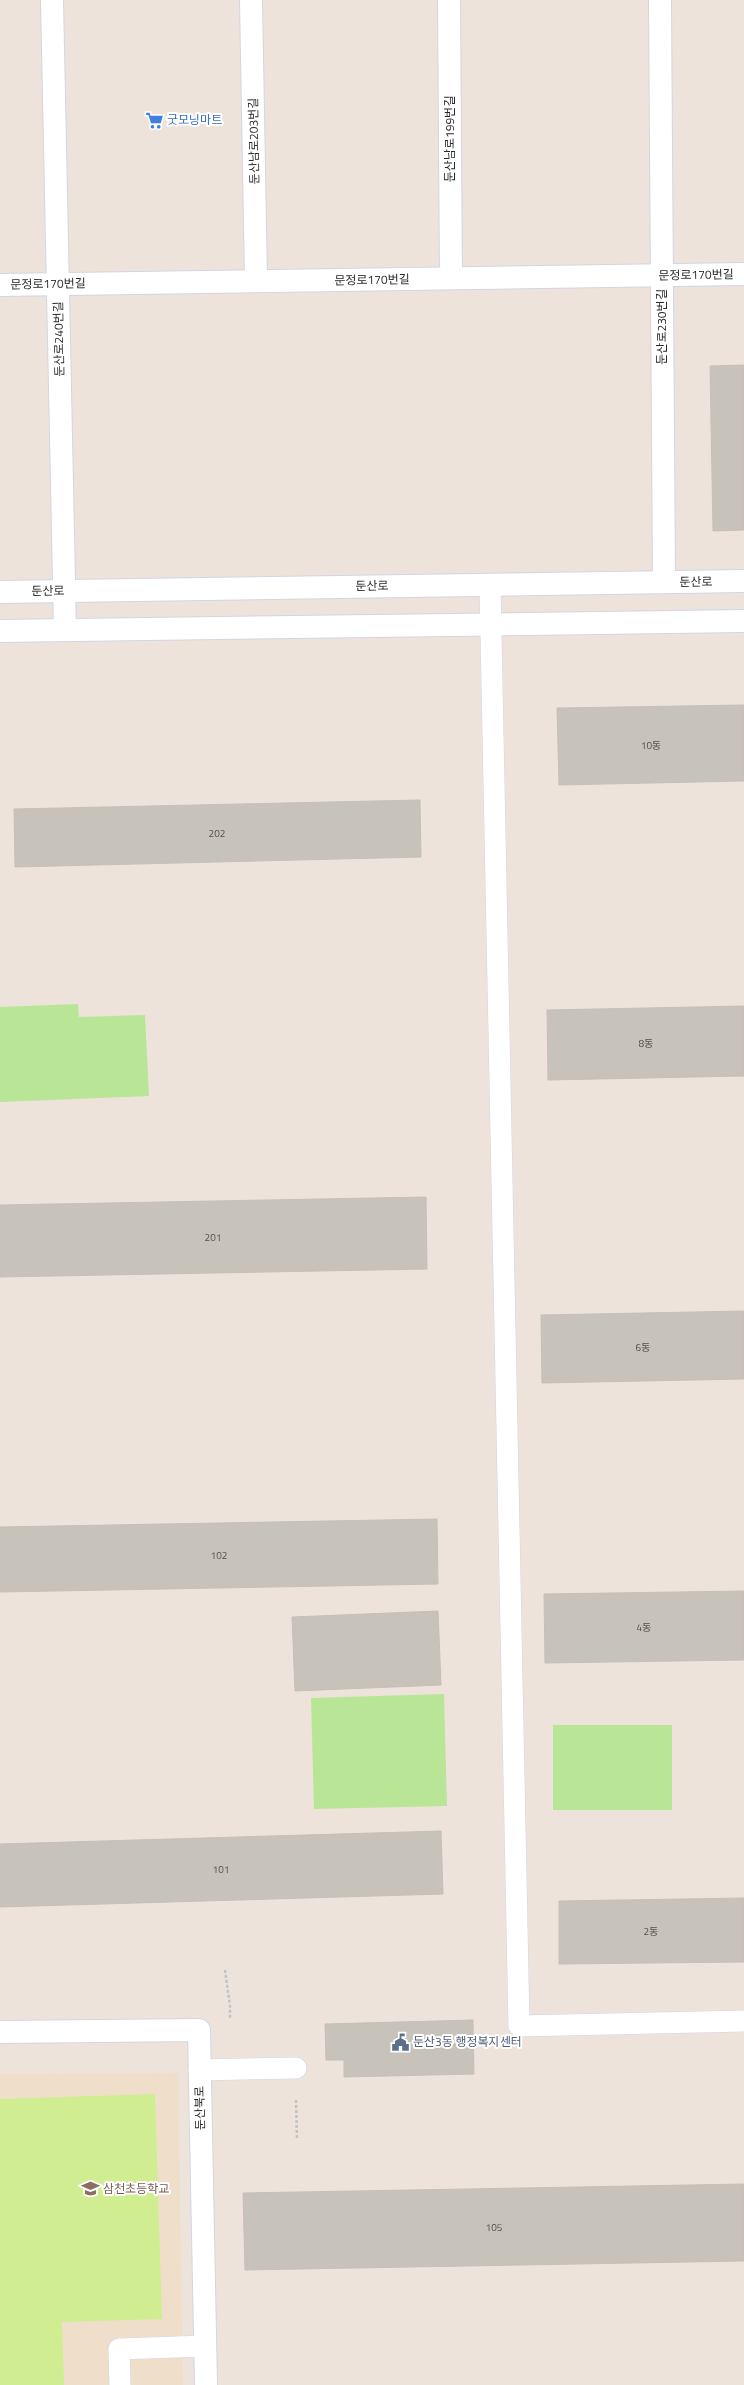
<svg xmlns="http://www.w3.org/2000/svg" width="744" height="2385" viewBox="0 0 744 2385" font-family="'Titillium Web','Noto Sans KR',sans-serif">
<rect width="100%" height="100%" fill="#ede3db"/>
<polygon fill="#efdfca" points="178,2073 183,2385 0,2385 0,2074"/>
<g fill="#b9e596">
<polygon points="78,1004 79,1017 145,1015 149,1096 0,1102 0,1007"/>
<polygon points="444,1694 447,1806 314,1809 311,1698"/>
<rect x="553" y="1725" width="119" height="85"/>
</g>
<polygon fill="#d0ed91" points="155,2094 162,2319 62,2322 64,2385 0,2385 0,2099"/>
<g fill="#c7c2ba" stroke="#c8bfb5">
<polygon points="744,365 744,530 713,531 710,366"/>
<polygon points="744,705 744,781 559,785 557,708"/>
<polygon points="420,800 421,857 15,867 14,809"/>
<polygon points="744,1006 744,1076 548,1080 547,1010"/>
<polygon points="426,1197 427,1269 0,1277 0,1205"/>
<polygon points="744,1311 744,1379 542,1383 541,1315"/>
<polygon points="437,1519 438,1584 0,1592 0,1527"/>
<polygon points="744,1591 744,1660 545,1663 544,1594"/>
<polygon points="438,1611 441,1685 295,1691 292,1617"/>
<polygon points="441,1831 443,1894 0,1907 0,1844"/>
<polygon points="744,1898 744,1962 559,1964 559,1901"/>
<polygon points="473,2020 474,2074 344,2077 344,2060 326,2060 325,2024"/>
<polygon points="744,2184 744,2261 245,2270 243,2193"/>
</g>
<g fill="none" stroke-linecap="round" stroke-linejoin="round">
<defs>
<g id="service">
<polyline points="490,585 519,2026 744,2021"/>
<polyline points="199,2070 296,2068"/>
<polyline points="120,2385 119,2349 205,2346"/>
</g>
<g id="minor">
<polyline points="52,0 65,630"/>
<polyline points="251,0 256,281"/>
<polyline points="449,0 451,278"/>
<polyline points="660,0 664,582"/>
<polyline points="0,285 744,274"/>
<polyline points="0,2032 199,2030 206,2385"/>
</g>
<g id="secondary">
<polyline points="0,592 744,581"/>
<polyline points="0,631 744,621"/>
</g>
</defs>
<use href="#service" stroke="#d1d6e3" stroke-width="22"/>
<use href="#minor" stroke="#d1d6e3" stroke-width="24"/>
<use href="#secondary" stroke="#d1d6e3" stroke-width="24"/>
<g stroke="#c3c3c3" stroke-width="2.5" stroke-dasharray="3 2" stroke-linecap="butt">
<polyline points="225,1970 230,2006 230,2019"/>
<polyline points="296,2100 297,2140"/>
</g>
<use href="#service" stroke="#fff" stroke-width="21"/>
<use href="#minor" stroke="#fff" stroke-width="22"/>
<use href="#secondary" stroke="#fff" stroke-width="22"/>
</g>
<defs>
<symbol id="supermarket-bare" viewBox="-9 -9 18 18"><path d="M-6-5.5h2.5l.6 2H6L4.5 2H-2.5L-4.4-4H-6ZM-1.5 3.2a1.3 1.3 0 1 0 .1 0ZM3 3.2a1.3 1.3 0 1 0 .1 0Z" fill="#3f7fe0" stroke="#fff" stroke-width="2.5" paint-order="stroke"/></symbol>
<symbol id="civic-bare" viewBox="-9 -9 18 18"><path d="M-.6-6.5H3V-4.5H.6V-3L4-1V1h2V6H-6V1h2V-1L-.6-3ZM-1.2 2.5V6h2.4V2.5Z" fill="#5c6f8a" stroke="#fff" stroke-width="2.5" paint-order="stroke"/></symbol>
<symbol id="school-bare" viewBox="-9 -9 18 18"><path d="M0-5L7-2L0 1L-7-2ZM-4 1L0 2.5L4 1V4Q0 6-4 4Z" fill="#8d6e63" stroke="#fff" stroke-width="2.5" paint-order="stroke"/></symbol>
</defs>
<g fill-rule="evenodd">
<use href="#supermarket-bare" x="142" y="108" width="25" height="25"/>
<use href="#civic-bare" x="388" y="2030" width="25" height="25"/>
<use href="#school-bare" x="78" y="2176" width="25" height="25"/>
</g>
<g text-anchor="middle" stroke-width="4" stroke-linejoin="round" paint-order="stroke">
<g font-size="10" fill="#51504e">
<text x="651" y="749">10동</text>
<text x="217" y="837">202</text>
<text x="646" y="1047">8동</text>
<text x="213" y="1241">201</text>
<text x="643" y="1351">6동</text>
<text x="219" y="1559">102</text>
<text x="644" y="1631">4동</text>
<text x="221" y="1873">101</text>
<text x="651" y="1935">2동</text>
<text x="494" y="2231">105</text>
</g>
<g font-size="12" fill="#366cbe" stroke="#fff" text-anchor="start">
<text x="167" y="124">굿모닝마트</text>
</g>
<g font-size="12" fill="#2a2a2a" stroke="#fff">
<text transform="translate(450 139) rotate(-90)" y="4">둔산남로199번길</text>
<text transform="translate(254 141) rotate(-91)" y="4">둔산남로203번길</text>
<text transform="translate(696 275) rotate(-1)" y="4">문정로170번길</text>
<text transform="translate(372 280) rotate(-1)" y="4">문정로170번길</text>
<text transform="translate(48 284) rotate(-1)" y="4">문정로170번길</text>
<text transform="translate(662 327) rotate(-90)" y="4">둔산로230번길</text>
<text transform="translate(59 339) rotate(-91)" y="4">둔산로240번길</text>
<text transform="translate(696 582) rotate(-1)" y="4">둔산로</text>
<text transform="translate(372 586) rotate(-1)" y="4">둔산로</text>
<text transform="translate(48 591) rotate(-1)" y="4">둔산로</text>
<text transform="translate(200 2108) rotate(-91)" y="4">둔산북로</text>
</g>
<g font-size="12" fill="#4e5e75" stroke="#fff" text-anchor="start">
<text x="413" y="2046">둔산3동 행정복지센터</text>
</g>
<g font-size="12" fill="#785e54" stroke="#fff" text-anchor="start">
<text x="103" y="2193">삼천초등학교</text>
</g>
</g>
</svg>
